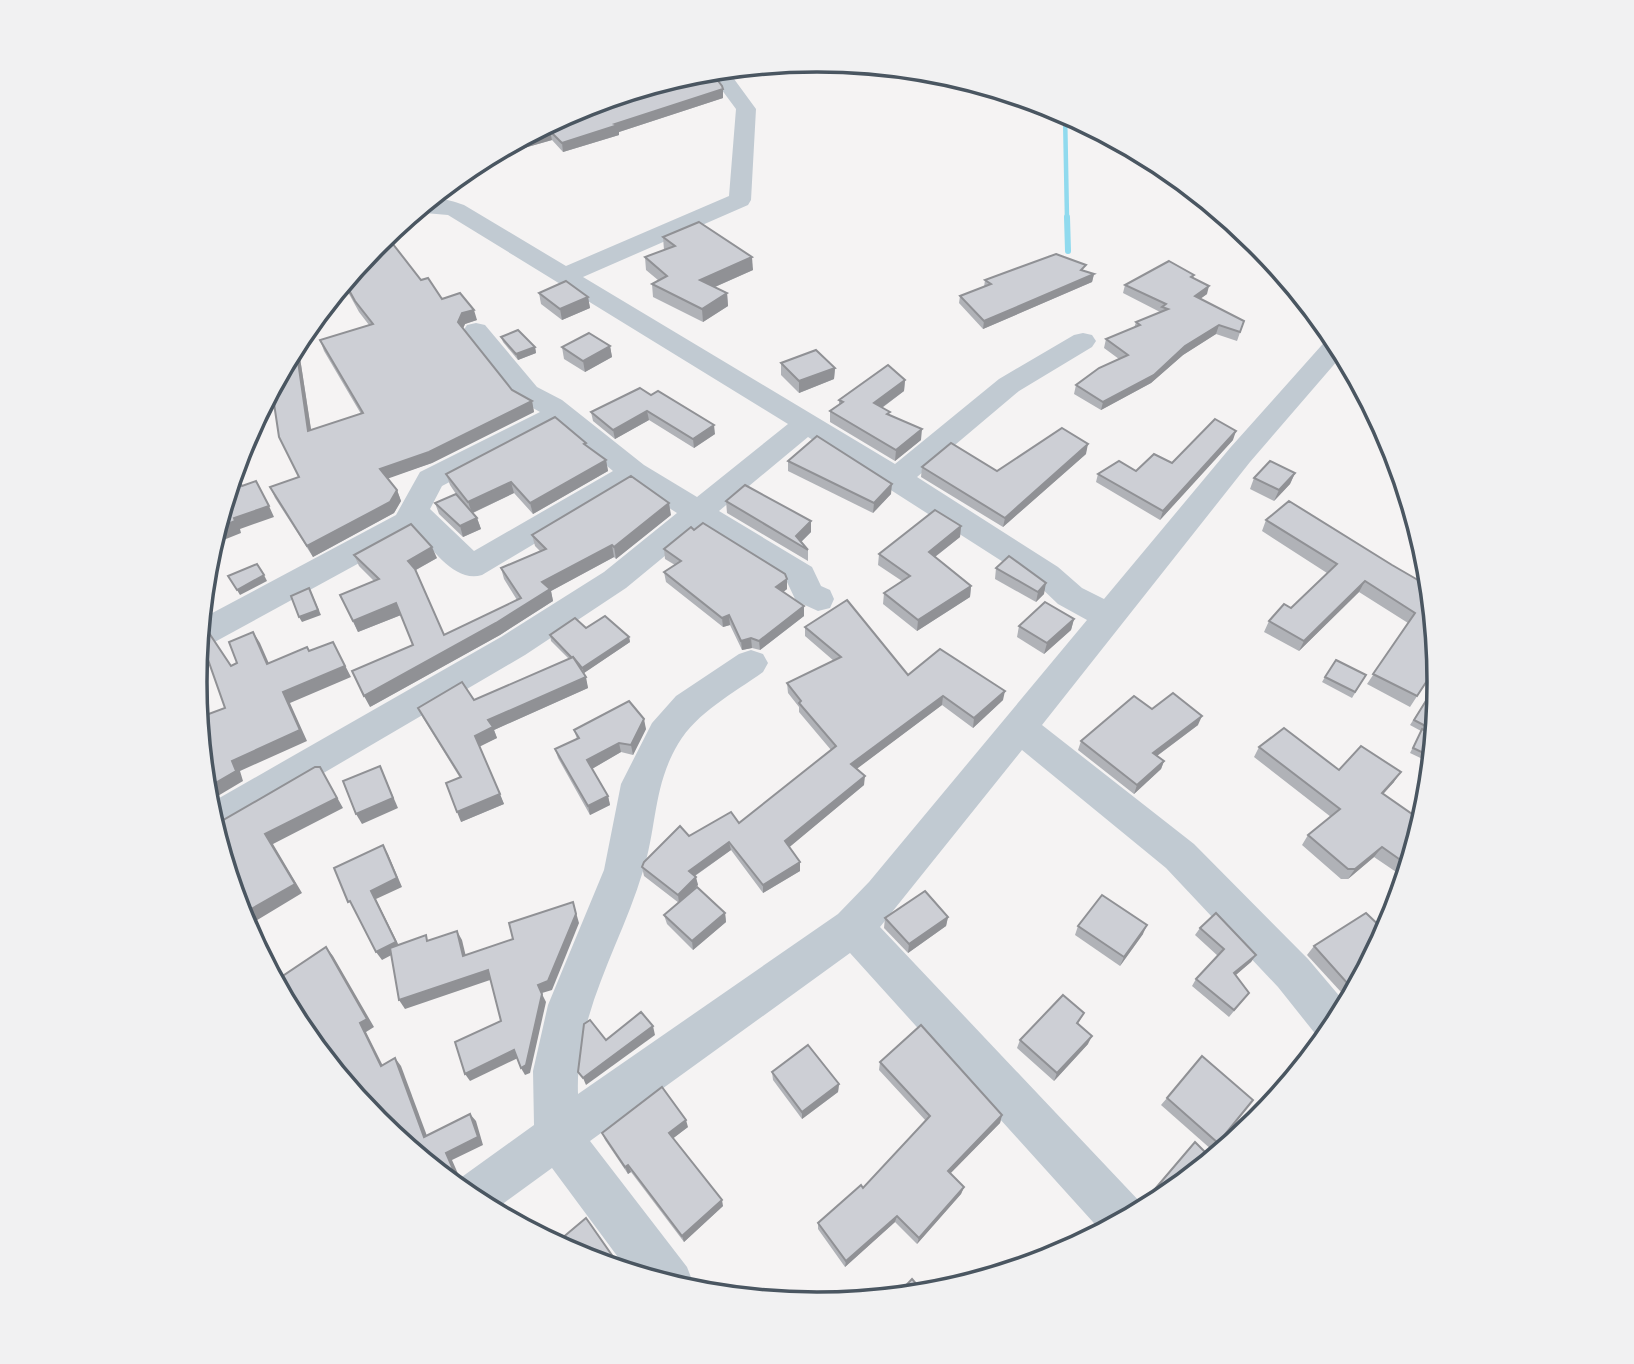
<svg xmlns="http://www.w3.org/2000/svg" width="1634" height="1364" viewBox="0 0 1634 1364" font-family="Mulish,sans-serif">
<rect width="100%" height="100%" fill="#f5f3f3"/>
<g fill="none" stroke-linecap="round" stroke-linejoin="round">
<polyline stroke="#90daee" stroke-width="4.5" points="1065,112 1067,219"/>
<polyline stroke="#90daee" stroke-width="6" points="1067,217 1068,251"/>
<path fill="#c1cad2" fill-rule="evenodd" d="M726 68 756 109 751 200 748 205 583 277 895 464 999 379 1074 335 1083 333 1092 335 1096 341 1092 347 1019 391 917 477 1058 567 1082 588 1104 599 1230 448 1329 337 1335 336 1344 353 1250 462 1042 725 1194 844 1308 959 1347 1005 1323 1042 1321 1041 1278 987 1166 868 1022 750 880 927 1141 1203 1144 1210 1102 1232 850 953 590 1141 687 1267 694 1285 691 1291 629 1272 552 1168 493 1211 471 1199 452 1184 534 1125 533 1071 548 1005 604 870 621 784 652 723 676 696 739 654 751 650 763 654 768 663 763 672C734 693 697 712 678 744 653 786 657 827 643 871 621 945 575 1014 578 1094L838 914 869 882 1087 620 1058 604 1036 583 808 437 719 511 812 567 821 586 830 590 834 599 830 608 818 611 796 601 787 582 700 527 626 588 525 655 216 836 207 805 501 637 604 572 677 513 633 485 482 575C455 583 434 550 416 532L211 644 198 647 201 619 396 515 420 472 540 412 517 399 463 331 467 325 476 323 485 325 537 387 562 400 644 465 697 497 788 424 448 215 413 212C432 196 440 197 464 205L566 266 729 196 736 109 707 70ZM558 425 613 471 474 551 430 509 442 486Z"/>
</g>
<g fill="#b0b2b7">
<polygon points="723,89 723,98 619,132 619,135 563,152 552,140 510,152 505,146 574,109 576,111"/>
<polygon points="663,237 753,270 715,287 727,293 728,306 703,322 653,297 652,284 658,280 646,270 645,257 664,250"/>
<polygon points="377,242 395,247 421,280 442,299 477,320 465,324 463,328 512,390 532,401 534,412 432,463 387,478 397,490 401,501 394,513 313,557 275,498 270,487 299,477 274,402 296,347 300,358 311,430 361,414 324,351 320,340 369,325 359,312 343,283"/>
<polygon points="1260,245 1276,265 1257,255"/>
<polygon points="1085,271 1094,274 1092,282 983,329 959,303 960,296 984,287 985,280"/>
<polygon points="1194,275 1193,279 1207,294 1200,299 1244,321 1237,341 1216,334 1183,355 1151,383 1101,410 1074,394 1076,385 1119,359 1104,348 1106,339 1134,328 1136,322 1160,312 1123,293 1125,285"/>
<polygon points="539,293 588,297 590,308 562,320 541,304"/>
<polygon points="501,337 535,347 536,353 518,360 503,342"/>
<polygon points="610,346 612,357 585,372 564,359 562,347"/>
<polygon points="781,363 835,368 834,379 799,393 781,375"/>
<polygon points="905,380 904,391 882,408 890,415 921,440 895,461 830,422 830,411 839,405 839,400"/>
<polygon points="651,395 715,434 694,448 649,420 615,439 593,421 591,412"/>
<polygon points="1233,440 1160,520 1096,482 1098,474 1136,471 1172,463"/>
<polygon points="587,446 606,460 608,471 533,514 514,493 473,513 477,518 481,529 463,537 439,514 435,503 456,494 450,485 446,474"/>
<polygon points="1086,454 1003,527 921,477 922,467 997,471"/>
<polygon points="788,461 891,494 873,513 788,471"/>
<polygon points="1295,473 1290,484 1274,501 1250,489 1254,478"/>
<polygon points="726,501 811,521 811,532 801,542 808,550 808,561 727,513"/>
<polygon points="671,515 616,559 614,557 551,591 553,601 500,635 370,707 413,645 401,615 358,632 340,595 374,581 359,566 354,555 437,558 416,570 444,635 517,600 504,579 501,568 540,551 535,546 532,535"/>
<polygon points="1266,520 1392,565 1430,587 1438,664 1410,707 1367,684 1408,623 1359,592 1299,651 1264,632 1269,621 1291,608 1327,573 1262,531"/>
<polygon points="961,526 960,537 935,557 971,586 970,597 917,631 883,604 884,593 902,581 878,565 879,554"/>
<polygon points="694,530 787,579 787,589 783,592 804,606 804,616 760,650 752,648 742,650 730,625 723,627 666,582 664,572 675,565 665,559 664,549"/>
<polygon points="996,568 1044,594 1036,602 995,579"/>
<polygon points="1074,619 1071,630 1044,654 1017,637 1019,626"/>
<polygon points="805,627 908,675 1003,700 973,728 942,705 856,769 864,785 789,847 800,862 800,871 763,893 731,850 695,876 698,885 686,897 725,913 726,922 693,950 667,924 664,915 679,903 644,876 642,867 689,836 739,823 831,750 799,712 799,707 788,693 787,683 834,661 805,636"/>
<polygon points="586,628 629,637 630,642 584,673 588,688 494,730 497,738 479,746 504,804 461,822 460,778 423,718 418,708 474,700 569,659 551,641 550,635"/>
<polygon points="1366,675 1352,698 1322,682 1325,677"/>
<polygon points="1432,691 1435,726 1430,733 1434,735 1431,763 1410,753 1421,731 1410,725"/>
<polygon points="1152,709 1198,725 1157,756 1164,761 1161,769 1134,794 1078,750 1081,741"/>
<polygon points="646,729 633,755 621,752 592,769 608,796 610,805 590,815 558,758 555,749 577,739 574,730"/>
<polygon points="1259,747 1339,770 1394,782 1383,794 1422,821 1405,878 1374,857 1348,879 1341,879 1302,845 1308,835 1331,817 1254,757"/>
<polygon points="948,917 946,926 908,953 884,928 885,918"/>
<polygon points="1078,926 1143,934 1120,966 1075,935"/>
<polygon points="1200,928 1256,955 1251,962 1235,975 1249,993 1229,1017 1192,986 1196,979 1218,956 1195,935"/>
<polygon points="1386,932 1360,980 1341,992 1307,955 1314,946"/>
<polygon points="1084,1013 1078,1024 1088,1044 1054,1081 1017,1048 1020,1040"/>
<polygon points="880,1062 1002,1115 1000,1123 950,1173 964,1187 961,1194 917,1244 895,1222 845,1267 818,1229 818,1223 863,1188 926,1121 879,1070"/>
<polygon points="772,1072 839,1084 838,1092 802,1119 773,1080"/>
<polygon points="1167,1098 1218,1143 1212,1150 1161,1105"/>
<polygon points="688,1127 673,1138 723,1206 684,1242 631,1172 628,1174 605,1140 602,1133"/>
<polygon points="1195,1142 1212,1159 1163,1200 1157,1203 1149,1195"/>
</g>
<g fill="#909195">
<polygon points="678,77 678,82 653,88 653,84"/>
<polygon points="723,89 723,98 619,132 619,135 563,152 562,143 615,124"/>
<polygon points="550,131 552,140 510,152 508,145 517,140"/>
<polygon points="752,257 753,270 701,293 700,280"/>
<polygon points="1094,274 1092,282 983,329 984,321"/>
<polygon points="1209,286 1207,294 1193,304 1195,296"/>
<polygon points="727,293 728,306 703,322 702,309"/>
<polygon points="588,297 590,308 562,320 560,309"/>
<polygon points="474,310 477,320 465,324 461,333 458,322 462,313"/>
<polygon points="1219,325 1216,334 1183,355 1151,383 1101,410 1103,402 1185,346"/>
<polygon points="610,346 612,357 585,372 583,361"/>
<polygon points="296,347 300,358 313,442 308,431"/>
<polygon points="535,347 536,353 518,360 516,354"/>
<polygon points="835,368 834,379 799,393 799,381"/>
<polygon points="905,380 904,391 873,414 874,403"/>
<polygon points="272,390 277,401 262,405 270,391"/>
<polygon points="532,401 534,412 432,463 384,480 380,469"/>
<polygon points="647,411 649,420 615,439 613,430"/>
<polygon points="714,425 715,434 694,448 693,439"/>
<polygon points="922,429 921,440 895,461 896,450"/>
<polygon points="1236,431 1233,440 1160,520 1163,511"/>
<polygon points="1088,444 1086,454 1003,527 1005,518"/>
<polygon points="606,460 608,471 533,514 530,503"/>
<polygon points="1295,473 1290,484 1274,501 1279,490"/>
<polygon points="511,482 514,493 472,513 468,502"/>
<polygon points="892,484 891,494 873,513 874,503"/>
<polygon points="397,490 401,501 394,513 313,557 307,546"/>
<polygon points="669,503 671,515 616,559 614,547"/>
<polygon points="269,506 274,517 240,529 241,533 221,541 212,543 216,529 234,518"/>
<polygon points="477,518 481,529 463,537 460,526"/>
<polygon points="811,521 811,532 798,545 796,536"/>
<polygon points="961,526 960,537 927,563 929,552"/>
<polygon points="612,545 614,557 551,591 553,601 500,635 370,707 364,696 496,623 542,582"/>
<polygon points="432,547 437,558 412,572 408,561"/>
<polygon points="264,575 267,581 240,595 237,590"/>
<polygon points="787,579 787,589 777,597 776,587"/>
<polygon points="1365,581 1359,592 1299,651 1304,641"/>
<polygon points="1046,583 1044,594 1036,602 1038,592"/>
<polygon points="971,586 970,597 917,631 918,620"/>
<polygon points="312,594 321,615 302,622 299,617"/>
<polygon points="396,603 401,615 358,632 353,621"/>
<polygon points="804,606 804,616 760,650 759,641"/>
<polygon points="729,615 730,625 723,627 722,618"/>
<polygon points="1074,619 1071,630 1044,654 1047,643"/>
<polygon points="253,632 260,643 274,675 267,664"/>
<polygon points="629,637 630,642 584,673 582,668"/>
<polygon points="751,638 752,648 742,650 741,641"/>
<polygon points="333,642 351,677 290,703 307,741 240,771 243,781 206,803 205,789 232,761 283,692"/>
<polygon points="586,677 588,688 494,730 497,738 479,747 475,736 488,720"/>
<polygon points="1005,691 1003,700 973,728 974,718"/>
<polygon points="943,696 942,705 850,774 851,764"/>
<polygon points="1202,716 1198,725 1150,761 1153,753"/>
<polygon points="644,719 646,729 633,755 631,745"/>
<polygon points="619,743 621,752 590,770 587,760"/>
<polygon points="1164,761 1161,769 1134,794 1137,785"/>
<polygon points="380,766 398,808 362,824 356,814"/>
<polygon points="320,767 343,808 273,844 302,893 254,922 289,986 281,977 246,912 265,834"/>
<polygon points="1401,772 1394,782 1375,803 1382,793"/>
<polygon points="865,776 864,785 786,850 785,841"/>
<polygon points="500,794 504,804 461,822 457,812"/>
<polygon points="608,796 610,805 590,815 588,806"/>
<polygon points="729,842 731,850 690,879 689,871"/>
<polygon points="383,845 388,854 402,887 376,899 401,950 382,960 376,952 371,891"/>
<polygon points="1382,847 1374,857 1348,879 1355,869"/>
<polygon points="800,862 800,871 763,893 763,885"/>
<polygon points="696,877 698,885 679,903 678,895"/>
<polygon points="573,902 579,923 552,990 542,993 538,985"/>
<polygon points="725,913 726,922 693,950 692,941"/>
<polygon points="948,917 946,926 908,953 909,944"/>
<polygon points="1147,925 1143,934 1120,966 1124,957"/>
<polygon points="457,931 462,940 468,965 463,956"/>
<polygon points="326,947 333,956 374,1027 366,1032 387,1074 381,1066 360,1023"/>
<polygon points="1256,955 1251,962 1229,981 1234,973"/>
<polygon points="488,970 493,979 405,1009 399,1000"/>
<polygon points="1363,974 1360,980 1341,992 1348,984"/>
<polygon points="542,994 546,1002 530,1073 525,1075 521,1068"/>
<polygon points="653,1026 655,1035 586,1085 583,1078"/>
<polygon points="1092,1036 1088,1044 1054,1081 1057,1073"/>
<polygon points="514,1050 518,1058 470,1081 465,1074"/>
<polygon points="395,1058 401,1066 430,1144 424,1137"/>
<polygon points="347,1078 354,1086 350,1089 343,1081"/>
<polygon points="839,1084 838,1092 802,1119 802,1112"/>
<polygon points="470,1114 476,1121 483,1145 452,1160 459,1176 451,1183 444,1177 446,1153"/>
<polygon points="1002,1115 1000,1123 946,1178 948,1171"/>
<polygon points="686,1120 688,1127 671,1140 669,1133"/>
<polygon points="394,1121 400,1128 391,1133 382,1127"/>
<polygon points="628,1165 631,1172 628,1174 625,1167"/>
<polygon points="964,1187 961,1194 917,1244 919,1238"/>
<polygon points="722,1200 723,1206 684,1242 682,1236"/>
<polygon points="897,1216 895,1222 845,1267 846,1261"/>
</g>
<g fill="#cdcfd5" stroke="#909195" stroke-width="2">
<polygon points="712,73 722,86 723,89 615,124 618,125 562,143 550,131 517,140 574,109 576,111"/>
<polygon points="699,222 752,257 700,280 727,293 702,309 652,284 667,276 645,257 675,246 663,237"/>
<polygon points="389,232 392,238 389,239 421,280 428,278 442,299 460,293 474,310 462,313 458,322 512,390 532,401 429,452 380,469 397,490 390,502 307,546 270,487 299,477 279,437 272,390 270,391 293,348 296,347 308,431 363,413 320,340 373,324 355,301 344,281 377,242"/>
<polygon points="1056,254 1086,265 1081,270 1094,274 984,321 960,296 991,284 985,280"/>
<polygon points="1169,261 1194,275 1191,277 1209,286 1195,296 1244,321 1240,332 1219,325 1185,346 1154,375 1103,402 1076,385 1099,368 1128,355 1106,339 1140,325 1136,322 1168,309 1162,307 1166,304 1125,285"/>
<polygon points="566,281 588,297 560,309 539,293"/>
<polygon points="518,330 535,347 516,354 501,337"/>
<polygon points="589,333 610,346 583,361 562,347"/>
<polygon points="816,350 835,368 799,381 781,363"/>
<polygon points="888,365 905,380 874,403 890,412 887,414 922,429 896,450 830,411 843,402 839,400"/>
<polygon points="640,388 651,395 658,391 714,425 693,439 647,411 613,430 591,412"/>
<polygon points="555,417 586,443 584,444 606,460 530,503 511,482 468,502 446,474"/>
<polygon points="1215,419 1236,431 1163,511 1098,474 1119,461 1136,471 1154,454 1172,463"/>
<polygon points="1062,428 1088,444 1005,518 922,467 951,443 997,471"/>
<polygon points="817,436 892,484 874,503 788,461"/>
<polygon points="1270,461 1295,473 1279,490 1254,478"/>
<polygon points="236,476 242,486 256,481 269,506 234,518 235,521 216,529 232,477"/>
<polygon points="631,476 669,503 614,547 612,545 542,582 550,589 496,623 364,696 352,671 413,645 396,603 353,621 340,595 379,579 354,555 411,524 432,547 408,561 415,569 444,635 521,598 501,568 546,549 532,535"/>
<polygon points="745,485 811,521 796,536 808,550 726,501"/>
<polygon points="456,494 477,518 460,526 435,503"/>
<polygon points="1289,501 1392,565 1430,587 1438,664 1417,696 1373,674 1415,613 1365,581 1304,641 1269,621 1284,604 1291,608 1337,564 1266,520"/>
<polygon points="935,510 961,526 929,552 971,586 918,620 884,593 910,576 879,554"/>
<polygon points="703,523 785,574 787,579 776,587 804,606 759,641 751,638 741,641 729,615 722,618 664,572 681,561 664,549 691,527 694,530"/>
<polygon points="1009,556 1046,583 1038,592 996,568"/>
<polygon points="257,564 264,575 237,590 228,576"/>
<polygon points="309,588 318,610 299,617 291,596"/>
<polygon points="847,600 908,675 940,649 1005,691 974,718 943,696 851,764 865,776 785,841 800,862 763,885 729,842 689,871 696,877 678,895 642,867 644,862 680,826 689,836 731,812 739,823 836,746 799,703 801,701 787,683 841,657 805,627"/>
<polygon points="1045,602 1074,619 1047,643 1019,626"/>
<polygon points="605,616 629,637 582,668 573,657 572,658 550,635 575,618 586,628"/>
<polygon points="253,632 267,664 307,647 309,651 333,642 345,666 283,692 300,730 232,761 236,771 205,789 198,718 225,708 200,637 209,633 231,666 237,663 229,642"/>
<polygon points="573,657 586,677 488,720 493,727 475,736 500,794 457,812 446,783 461,777 418,708 462,682 474,700"/>
<polygon points="1336,660 1366,675 1355,692 1325,677"/>
<polygon points="1432,691 1438,694 1435,726 1433,730 1414,720"/>
<polygon points="1173,693 1202,716 1153,753 1164,761 1137,785 1081,741 1134,696 1152,709"/>
<polygon points="629,701 644,719 631,745 619,743 587,760 608,796 588,806 555,749 579,738 574,730"/>
<polygon points="1284,728 1339,770 1361,746 1401,772 1382,793 1422,821 1409,866 1382,847 1355,869 1348,869 1308,835 1340,809 1259,747"/>
<polygon points="1422,729 1434,735 1432,757 1413,748"/>
<polygon points="380,766 393,798 356,814 343,781"/>
<polygon points="315,767 320,767 337,798 265,834 295,884 246,912 281,977 326,947 367,1019 360,1023 381,1066 395,1058 424,1137 470,1114 478,1137 446,1153 453,1169 444,1177 400,1141 394,1121 382,1127 377,1122 352,1092 347,1078 343,1081 299,1028 242,920 213,826"/>
<polygon points="383,845 397,878 371,891 396,942 376,952 350,901 348,902 334,868"/>
<polygon points="697,887 725,913 692,941 664,915"/>
<polygon points="925,891 948,917 909,944 885,918"/>
<polygon points="1102,895 1147,925 1124,957 1078,926"/>
<polygon points="573,902 576,914 548,981 538,985 542,994 526,1065 521,1068 514,1050 465,1074 455,1042 501,1021 488,970 399,1000 390,948 426,935 427,941 457,931 463,956 513,939 509,923"/>
<polygon points="1216,913 1256,955 1234,973 1249,993 1234,1010 1196,979 1224,949 1200,928"/>
<polygon points="1366,913 1386,932 1363,974 1348,984 1314,946"/>
<polygon points="1063,995 1084,1013 1077,1023 1092,1036 1057,1073 1020,1040"/>
<polygon points="641,1012 653,1026 583,1078 578,1072 584,1024 590,1020 606,1040"/>
<polygon points="921,1025 1002,1115 948,1171 964,1187 919,1238 897,1216 846,1261 818,1223 861,1185 863,1188 930,1116 880,1062"/>
<polygon points="808,1045 839,1084 802,1112 772,1072"/>
<polygon points="1202,1056 1253,1100 1218,1143 1167,1098"/>
<polygon points="662,1087 686,1120 669,1133 722,1200 682,1236 628,1165 625,1167 602,1133"/>
<polygon points="1195,1142 1212,1159 1165,1198 1155,1189"/>
<polygon points="586,1218 623,1271 578,1257 555,1244"/>
<polygon points="912,1279 925,1294 895,1297"/>
</g>
<path d="M0 0H1634V1364H0ZM207 682a610 610 0 1 1 1220 0a610 610 0 1 1-1220 0Z" fill="#f1f1f2" fill-rule="evenodd"/>
<path fill="none" stroke="#4a5661" stroke-width="3.5" d="M207 682a610 610 0 1 1 1220 0a610 610 0 1 1-1220 0Z"/>
</svg>
